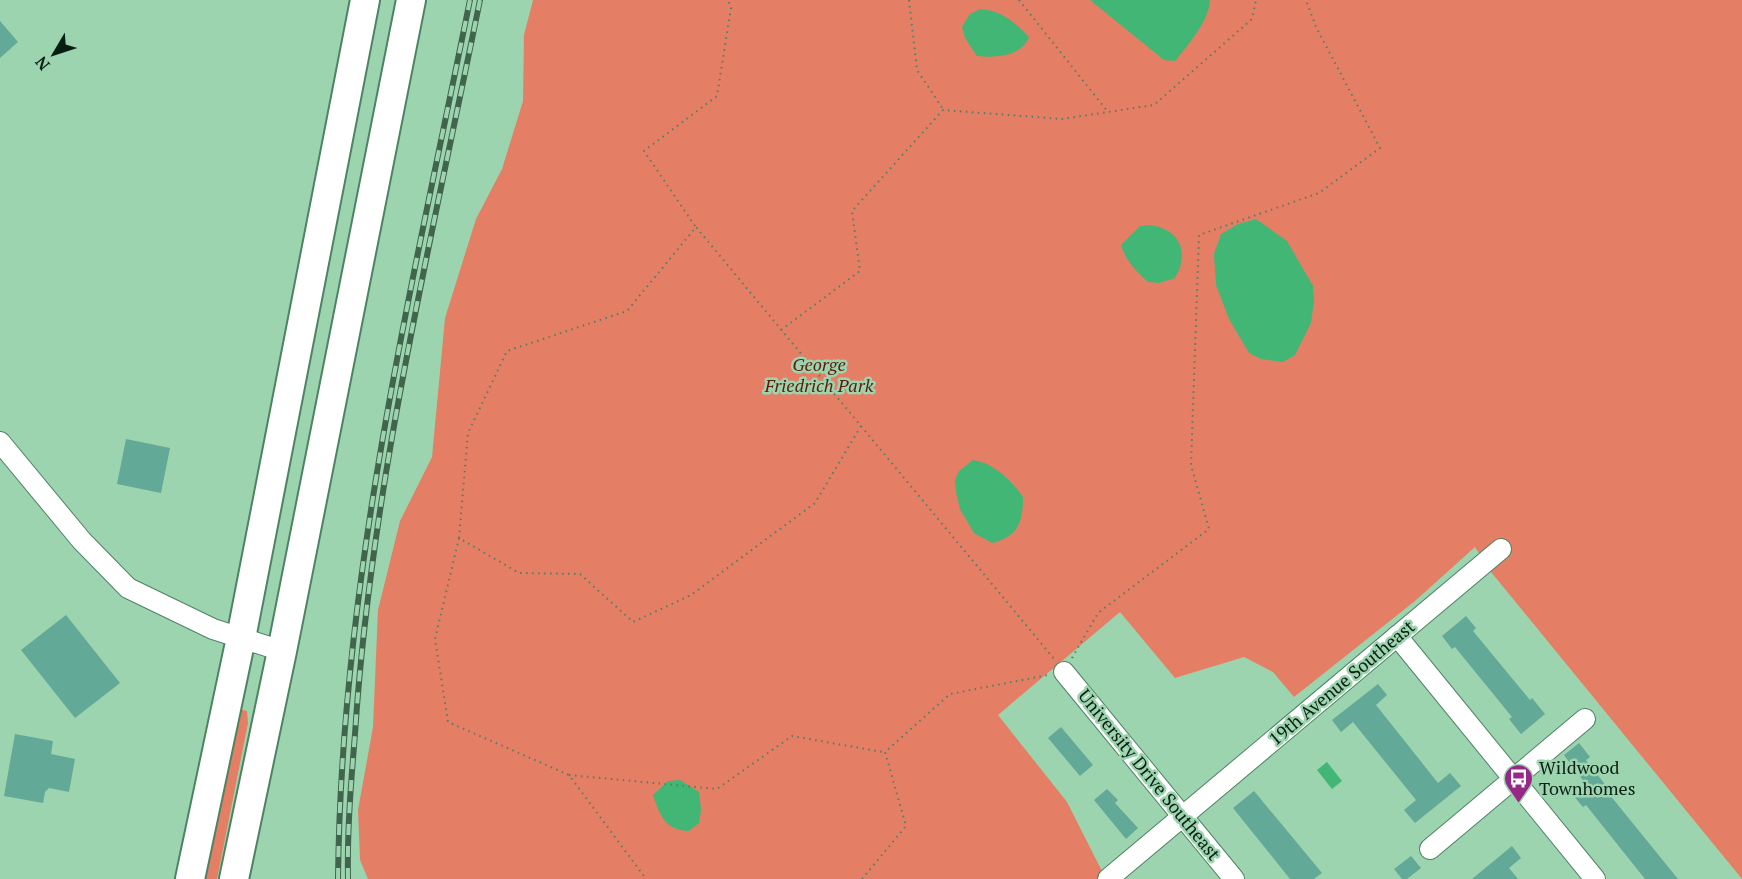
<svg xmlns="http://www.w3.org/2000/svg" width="1742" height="879" viewBox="0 0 1742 879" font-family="'PT Serif',serif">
<rect width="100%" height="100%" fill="#9cd4af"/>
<g fill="#e47f65">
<polygon points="533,0 1742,0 1742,879 1491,572 1475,547 1415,601 1294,697 1273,672 1244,657 1175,678 1120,612 998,715 1067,802 1106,879 368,879 360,860 358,810 373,727 378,610 400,521 432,457 445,318 476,219 502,169 523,101 524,35"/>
<polygon points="239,709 247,711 248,723 217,879 200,879"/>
</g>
<g fill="#41b675">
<path d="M1090 0H1210C1209 21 1188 45 1175 61L1164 60Z"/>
<path d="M980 9C1000 10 1015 22 1029 37 1021 57 995 58 977 56L965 38 962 27 970 14Z"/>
<polygon points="1256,219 1287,241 1313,286 1314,301 1311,323 1295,355 1283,362 1261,359 1249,353 1229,319 1216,285 1214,254 1221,234 1238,224"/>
<path d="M1150 225C1180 229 1190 253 1175 278L1159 283 1148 282C1135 270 1126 261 1121 245L1140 226Z"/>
<path d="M973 460C994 463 1011 480 1023 497 1023 522 1018 537 992 543L974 533 960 509 956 492 955 480 959 471Z"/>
<polygon points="1327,762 1342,781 1332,789 1317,770"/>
<path d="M680 780 699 792 701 810 699 823 689 831C665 830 660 816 653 795L668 781Z"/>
</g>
<g fill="#62a997">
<polygon points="0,21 18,42 0,58"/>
<polygon points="126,439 170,448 161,493 117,484"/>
<polygon points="66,615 120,683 75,718 21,650"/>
<polygon points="1466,616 1476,628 1473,631 1530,700 1532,698 1545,714 1521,734 1509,719 1512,717 1455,647 1452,649 1442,636"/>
<polygon points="1378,684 1387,695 1376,705 1438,783 1450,773 1461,786 1415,823 1404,810 1416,800 1353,722 1341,732 1332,720"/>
<polygon points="1061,727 1093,765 1080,776 1048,738"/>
<polygon points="15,734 53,741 51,754 75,759 69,792 49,788 45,792 43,803 4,796"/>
<polygon points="1579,743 1590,757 1586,760 1607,787 1605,789 1678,879 1645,879 1586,805 1583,807 1572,794 1585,783 1564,755"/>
<polygon points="1107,789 1118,800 1115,803 1138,828 1126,839 1094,800"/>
<polygon points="1254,791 1322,873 1314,879 1290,879 1233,808"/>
<polygon points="1512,846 1521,858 1509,868 1518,879 1472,879"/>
<polygon points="1411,856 1421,868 1407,879 1402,879 1394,869"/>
</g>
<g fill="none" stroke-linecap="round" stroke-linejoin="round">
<defs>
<g id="minor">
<polyline points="0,442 82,541 128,588 213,629 282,651"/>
<polyline points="1397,636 1595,879"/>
<polyline points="1064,672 1234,879"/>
<polyline points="1430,849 1585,719"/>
<polyline points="1108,879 1501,549"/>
</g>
<g id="highway">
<polyline points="190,879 241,638 365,0"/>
<polyline points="234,879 282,651 411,0"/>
</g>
</defs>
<use href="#minor" stroke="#4e8362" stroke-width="22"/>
<use href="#highway" stroke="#4e8362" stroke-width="32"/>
<g stroke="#557d64" stroke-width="2" stroke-dasharray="1.5 4.5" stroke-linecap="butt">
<polyline points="909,0 917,70 943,109"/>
<polyline points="1019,0 1108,112"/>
<polyline points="695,226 644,151 717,96 731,8 728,0"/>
<polyline points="781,330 860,271 852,211 943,110 1062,119 1154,105 1252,19 1256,0"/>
<polyline points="861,426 815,503 691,595 633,622 580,574 519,573 459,538 468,433 507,351 627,311 696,227 1055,660"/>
<polyline points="459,538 435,639 448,722 569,775 646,879"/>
<polyline points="1072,658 1098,613 1209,529 1191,465 1199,235 1319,193 1380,148 1316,27 1306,0"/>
<polyline points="569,775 717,789 792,736 883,752"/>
<polyline points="862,879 906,826 885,752 950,694 1048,675"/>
</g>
<use href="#minor" stroke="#fff" stroke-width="20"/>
<use href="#highway" stroke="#fff" stroke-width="28"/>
<defs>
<g id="rail">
<path d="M338 879C341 580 411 292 470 0"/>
<path d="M348 879C347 831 351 782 355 734 371 486 431 243 480 0"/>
</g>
</defs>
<use href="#rail" stroke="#41644d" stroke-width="6"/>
<use href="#rail" stroke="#9cd4af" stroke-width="4" stroke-dasharray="11" stroke-linecap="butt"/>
</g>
<defs>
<symbol id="bus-pin" viewBox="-11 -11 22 30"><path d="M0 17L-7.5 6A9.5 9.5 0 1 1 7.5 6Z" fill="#982887" stroke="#9cd4af"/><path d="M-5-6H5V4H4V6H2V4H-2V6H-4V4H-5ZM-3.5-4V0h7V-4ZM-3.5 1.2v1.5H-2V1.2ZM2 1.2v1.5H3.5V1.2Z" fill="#fff"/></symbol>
</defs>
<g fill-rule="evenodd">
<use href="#bus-pin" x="1502" y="762" width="33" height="45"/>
</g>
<g text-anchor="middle" stroke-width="5" stroke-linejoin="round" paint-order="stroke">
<g font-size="18" font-style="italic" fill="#601b09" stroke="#9cd4af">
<text x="819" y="371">George<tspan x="819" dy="21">Friedrich Park</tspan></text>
</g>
<g font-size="18" fill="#081e11" stroke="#9cd4af">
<text transform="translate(1342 683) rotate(-40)" y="6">19th Avenue Southeast</text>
<text transform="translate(1149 775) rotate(51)" y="6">University Drive Southeast</text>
</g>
<g font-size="18" fill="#081e11" stroke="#9cd4af" text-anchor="start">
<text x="1539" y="774">Wildwood<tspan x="1539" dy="21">Townhomes</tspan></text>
</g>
</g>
<g transform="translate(54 54) rotate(231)" stroke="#9cd4af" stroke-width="4.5" paint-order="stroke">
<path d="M0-4.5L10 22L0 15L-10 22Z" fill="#081e11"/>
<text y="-9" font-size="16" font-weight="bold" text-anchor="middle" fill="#081e11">N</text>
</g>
</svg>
